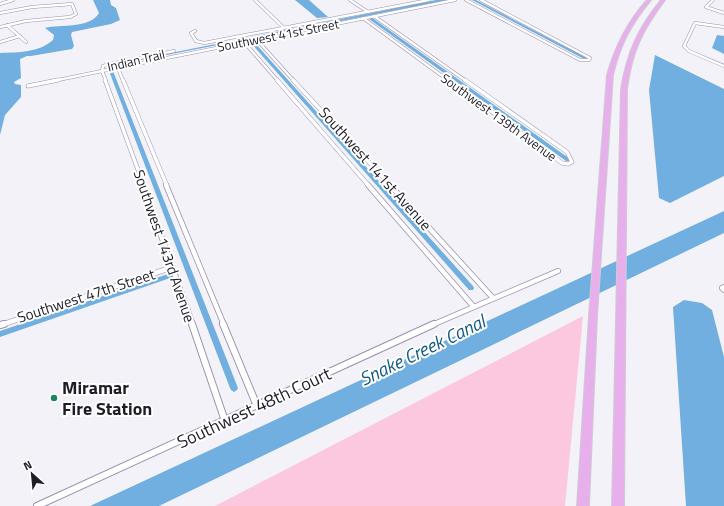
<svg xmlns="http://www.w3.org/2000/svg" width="724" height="506" viewBox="0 0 724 506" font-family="'Titillium Web',sans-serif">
<rect width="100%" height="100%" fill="#f4f2f9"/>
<polygon fill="#fcc8df" points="583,316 565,506 215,506"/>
<g fill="#71afe1">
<path d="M93 0H110L111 5 116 8 120 20 111 24 72 32 71 35 74 46 72 49 31 56H27L20 59 21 78 14 82 15 84 21 85V97L5 115 0 135V53C19 52 38 53 53 40L54 35 45 28C60 24 90 29 99 13Z"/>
<polygon points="295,0 309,0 328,17 317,18"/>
<polygon points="436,0 448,0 105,67 110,65"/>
<polygon points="717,35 724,36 724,54 712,48"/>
<polygon points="655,55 724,89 724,176 670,203 659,198 649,90"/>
<polygon points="724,211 724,233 159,506 90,506"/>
<polygon points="684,300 702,303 712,310 724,357 724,506 686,506 673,307"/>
</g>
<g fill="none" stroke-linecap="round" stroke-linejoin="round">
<g fill="#71afe1" fill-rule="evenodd">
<polygon points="472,0 476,0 589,59 586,60"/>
<polygon points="369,17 371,17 570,159 570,161 566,161 369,19"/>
<polygon points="251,41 253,41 473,286 474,288 473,290 469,290 251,43"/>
<polygon points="110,70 113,71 238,388 237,390 234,392 231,390 230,388 109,71"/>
<polygon points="171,273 173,273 174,275 173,277 0,337 0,331"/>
</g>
<defs>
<g id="street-far3">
<polyline points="255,0 284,28"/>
<polyline points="350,0 368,12"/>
<polyline points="466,0 580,60 589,60 590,58 481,0"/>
<polyline points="713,0 706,7 724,13"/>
<polyline points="0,4 13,0"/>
<polyline points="0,13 32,7 72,4 76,14 70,17 26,21 0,27"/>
<polyline points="374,16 466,81"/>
<polyline points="363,18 449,81"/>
<polyline points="7,25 26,42"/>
<polyline points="724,27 695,23 684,46 689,51 724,66"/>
<polyline points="195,31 191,33 196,41 204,43 429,0"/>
<polyline points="257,40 294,81"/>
<polyline points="0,42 20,36"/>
<polyline points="244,42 278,81"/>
<polyline points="118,68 123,81"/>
<polyline points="102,71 106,81"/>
<polyline points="102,71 455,0"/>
<polyline points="102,71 103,66 110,64 174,51"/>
<polyline points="53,81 102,71"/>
</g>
<g id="street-far2">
<polyline points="105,80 144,186"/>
<polyline points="123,80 167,186"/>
<polyline points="277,80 369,186"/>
<polyline points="293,80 391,186"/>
<polyline points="448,80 562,163 568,164 572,162 567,152 465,80"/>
<polyline points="28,86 58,80"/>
</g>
<g id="street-far1">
<polyline points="143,185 193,325"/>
<polyline points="166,185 224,325"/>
<polyline points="368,185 473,306"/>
<polyline points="390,185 493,298"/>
<polyline points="724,287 722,288 724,290"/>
<polyline points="1,325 173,267"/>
<polyline points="432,325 558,271"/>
</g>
<g id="street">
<polyline points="192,324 225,421"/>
<polyline points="223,324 257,406"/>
<polyline points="0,325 4,324"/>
<polyline points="37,506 434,324"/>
</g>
<g id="highway">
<path d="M647 0H651C631 24 620 45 613 75L597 316 589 506H577L589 316 607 75C615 47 627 22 647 0Z"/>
<path d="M661 0H665C642 31 632 51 627 89L624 506H612L621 89C627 53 638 28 661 0Z"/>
</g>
</defs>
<use href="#street-far3" stroke="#9a91b3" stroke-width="3.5"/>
<use href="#street-far2" stroke="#9a91b3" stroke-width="4.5"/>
<use href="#street-far1" stroke="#9a91b3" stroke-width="6"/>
<use href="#street" stroke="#9a91b3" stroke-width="8"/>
<use href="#highway" stroke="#cecdd0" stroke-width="2"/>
<use href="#street-far3" stroke="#fff" stroke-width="2.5"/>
<use href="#street-far2" stroke="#fff" stroke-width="3.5"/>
<use href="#street-far1" stroke="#fff" stroke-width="4.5"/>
<use href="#street" stroke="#fff" stroke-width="6"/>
<use href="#highway" fill="#e7b0ed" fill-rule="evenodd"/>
</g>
<circle fill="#1c8561" stroke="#fff" stroke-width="1.5" cx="54" cy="398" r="4"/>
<g text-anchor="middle" stroke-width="4" stroke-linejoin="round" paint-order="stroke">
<g font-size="13" fill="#1f1c28" stroke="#fff">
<text transform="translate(278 35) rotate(-11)" y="5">Southwest 41st Street</text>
<text transform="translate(136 60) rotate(-13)" y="5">Indian Trail</text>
<text transform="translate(499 117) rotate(36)" y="5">Southwest 139th Avenue</text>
</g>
<g font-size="15" fill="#1f1c28" stroke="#fff">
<text transform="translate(375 169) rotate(48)" y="5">Southwest 141st Avenue</text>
<text transform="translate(164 246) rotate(71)" y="5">Southwest 143rd Avenue</text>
<text transform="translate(86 296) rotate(-18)" y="5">Southwest 47th Street</text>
</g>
<g font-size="18" font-weight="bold" fill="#1f1c28" stroke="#fff" text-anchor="start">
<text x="62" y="394">Miramar<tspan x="62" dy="21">Fire Station</tspan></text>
</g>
<g font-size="18" fill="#1f1c28" stroke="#fff">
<text transform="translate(254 408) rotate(-25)" y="6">Southwest 48th Court</text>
</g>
<g font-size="19" font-style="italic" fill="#135a89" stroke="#fff">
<text transform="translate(422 350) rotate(-26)" y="7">Snake Creek Canal</text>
</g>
</g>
<g transform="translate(32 474) rotate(333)" stroke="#ffffff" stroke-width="3" paint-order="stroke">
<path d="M0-3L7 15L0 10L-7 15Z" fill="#1f1c28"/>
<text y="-6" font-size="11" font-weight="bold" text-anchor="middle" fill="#1f1c28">N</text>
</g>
</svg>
